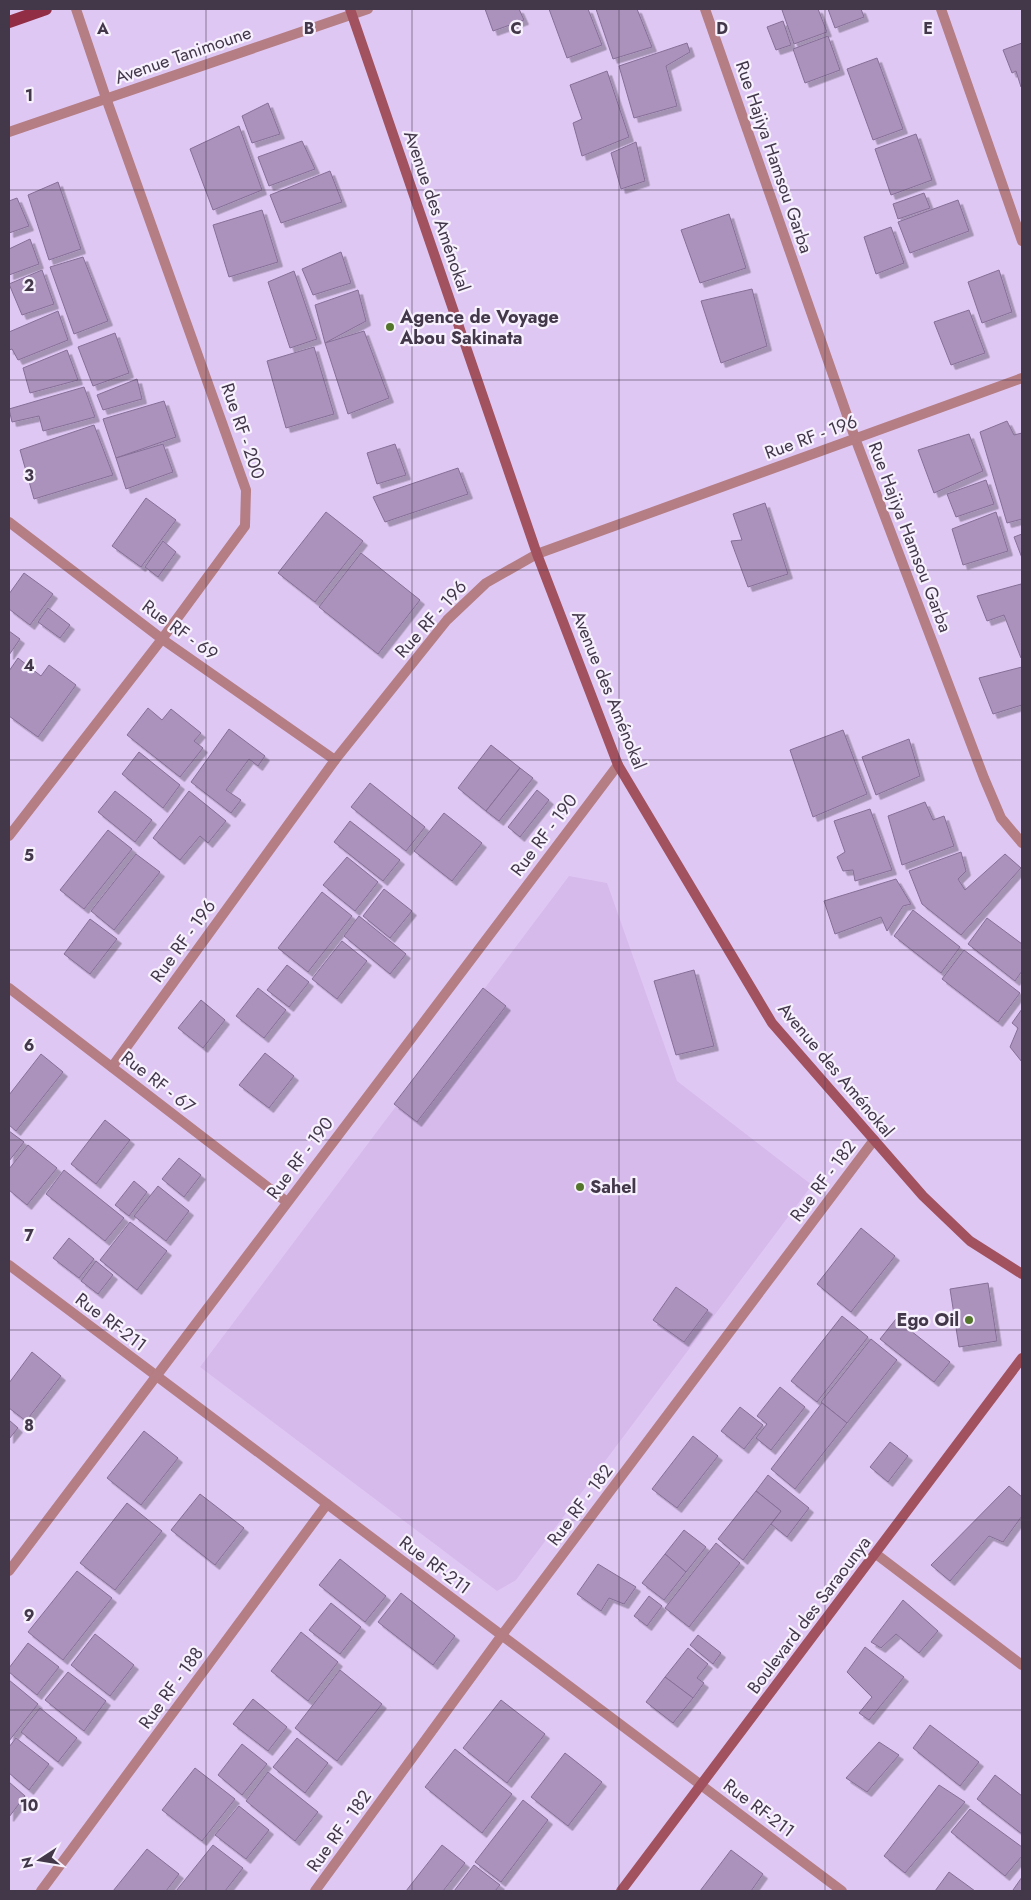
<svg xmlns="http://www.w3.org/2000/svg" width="1031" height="1900" viewBox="0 0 1031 1900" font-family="Jost,sans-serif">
<defs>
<filter id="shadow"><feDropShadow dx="4.5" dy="4.5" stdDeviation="0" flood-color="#0004"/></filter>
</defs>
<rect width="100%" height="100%" fill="#dfc7f3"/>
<polygon fill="#d6baec" points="569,876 607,883 677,1081 812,1185 516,1580 497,1591 200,1367"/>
<g fill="#aa92bc" stroke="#866f97" filter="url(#shadow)">
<polygon points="485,9 519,9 524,20 493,31"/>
<polygon points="549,9 588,9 602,45 567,58"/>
<polygon points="596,9 637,9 652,47 613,59"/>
<polygon points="784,9 818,9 827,32 794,44 782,10"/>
<polygon points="828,9 861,9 864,17 835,28"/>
<polygon points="783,21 791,45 776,50 767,27"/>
<polygon points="828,36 840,70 805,83 793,49"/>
<polygon points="687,43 690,52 666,66 677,106 634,118 619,66"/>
<polygon points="1022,43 1022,86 1021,87 1016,71 1012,73 1003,50"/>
<polygon points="877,58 903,129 873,140 847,69"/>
<polygon points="607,71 629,137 582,156 573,123 582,119 570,85"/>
<polygon points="268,103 280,134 252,143 242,116"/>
<polygon points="239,126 262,190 213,210 190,149"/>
<polygon points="916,134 932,180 891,195 875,149"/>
<polygon points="302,141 315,169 269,186 258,157"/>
<polygon points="636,142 645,181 621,189 611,153"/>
<polygon points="330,171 342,202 281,223 270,195"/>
<polygon points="58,182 81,249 49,260 28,195"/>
<polygon points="924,193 930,208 898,219 893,204"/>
<polygon points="17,198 29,226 9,233 9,201"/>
<polygon points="958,200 969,231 910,253 898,222"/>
<polygon points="262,210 278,262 229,277 213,225"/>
<polygon points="729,214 746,268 700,283 681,230"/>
<polygon points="891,227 904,263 876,274 864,237"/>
<polygon points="30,239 39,264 9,275 9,249"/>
<polygon points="341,252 351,283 313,295 302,269"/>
<polygon points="83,257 108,321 74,334 50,267"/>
<polygon points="42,270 54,304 22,315 9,284"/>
<polygon points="999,270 1012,312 982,323 968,282"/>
<polygon points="294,271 317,339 290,348 268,282"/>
<polygon points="752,289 767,346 721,363 701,301"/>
<polygon points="358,290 366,321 325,343 315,305"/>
<polygon points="969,310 985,353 951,365 934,322"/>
<polygon points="58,311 68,340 18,360 12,349 9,350 9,332"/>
<polygon points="364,331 389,398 348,414 325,343"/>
<polygon points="115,333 129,373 93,386 78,347"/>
<polygon points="314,347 334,414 286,428 267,361"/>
<polygon points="67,350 78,380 30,393 23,368"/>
<polygon points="137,379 142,399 103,410 97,395"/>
<polygon points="84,387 95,417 43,431 39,416 12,422 9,409"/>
<polygon points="164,401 176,437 116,458 103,419"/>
<polygon points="1007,421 1014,435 1022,433 1022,519 1007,523 980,432"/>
<polygon points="94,425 113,475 34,499 20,450"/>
<polygon points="969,434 983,471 934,493 918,450"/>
<polygon points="163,444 173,472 126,489 116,458"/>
<polygon points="395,444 406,475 377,484 367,453"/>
<polygon points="458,468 468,494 385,522 373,497"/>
<polygon points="986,480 994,504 956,517 947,494"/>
<polygon points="146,498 176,520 141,567 112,546"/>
<polygon points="765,503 788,574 748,587 731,541 742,540 733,514"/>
<polygon points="326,512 363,541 315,602 278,573"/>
<polygon points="996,512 1008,551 963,565 952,529"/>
<polygon points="1022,534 1022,558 1014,537"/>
<polygon points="163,541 176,552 158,577 145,567"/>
<polygon points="361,553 420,600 378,654 319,607"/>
<polygon points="24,573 53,594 30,625 9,609 9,594"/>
<polygon points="1021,584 1022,588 1022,657 1021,658 1004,615 987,621 977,596"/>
<polygon points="48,608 70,625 60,638 38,622"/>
<polygon points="9,631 20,639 9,655"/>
<polygon points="18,658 41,676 49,665 76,685 38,737 9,716 9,671"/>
<polygon points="1022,667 1022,705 993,714 979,678"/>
<polygon points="148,708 162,720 171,709 201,733 194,741 203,748 180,777 127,735"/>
<polygon points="229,729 265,756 258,766 249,759 226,790 241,800 231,813 191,782"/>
<polygon points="843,730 867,794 813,817 790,750"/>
<polygon points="909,739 920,776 876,795 862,757"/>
<polygon points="491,745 520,768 486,811 458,788"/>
<polygon points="139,752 180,785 163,808 122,774"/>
<polygon points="520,768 533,778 499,821 486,811"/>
<polygon points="370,783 425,827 406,851 351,807"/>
<polygon points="537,790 549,800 520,837 508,827"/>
<polygon points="115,791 152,820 135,842 98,812"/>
<polygon points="189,791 226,821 208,843 200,836 180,860 153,838"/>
<polygon points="925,802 933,820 944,816 954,846 902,865 888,816"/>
<polygon points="870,809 892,870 855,881 853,870 843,871 837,857 845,852 834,821"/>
<polygon points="444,813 482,843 452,881 414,851"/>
<polygon points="350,821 400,860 383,881 334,842"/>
<polygon points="108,830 132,849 84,909 60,890"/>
<polygon points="961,852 966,871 958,879 965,890 1005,854 1021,868 961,935 922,904 909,871"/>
<polygon points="136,854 160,872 114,930 91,911"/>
<polygon points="347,857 378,882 355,911 323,885"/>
<polygon points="896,879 911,904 903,906 887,931 881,917 835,934 824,901"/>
<polygon points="384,889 412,911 390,938 363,916"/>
<polygon points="322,892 352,916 308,972 278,948"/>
<polygon points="913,910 960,947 941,973 894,936"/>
<polygon points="359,916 406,954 390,974 344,936"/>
<polygon points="987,918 1022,944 1022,971 1015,981 968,944"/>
<polygon points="90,919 117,939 90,974 64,954"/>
<polygon points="342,941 367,961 337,999 312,979"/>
<polygon points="964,950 1020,993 998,1022 942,979"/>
<polygon points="287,965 309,982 289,1007 267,990"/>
<polygon points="694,970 714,1046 676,1055 654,981"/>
<polygon points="258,988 286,1010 264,1038 236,1016"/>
<polygon points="483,988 506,1006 417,1122 394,1104"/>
<polygon points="201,1000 225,1020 203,1048 178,1028"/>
<polygon points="1022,1009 1022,1062 1010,1047 1018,1028 1012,1023"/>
<polygon points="265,1053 294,1076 269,1108 239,1085"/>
<polygon points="41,1054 63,1072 16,1131 9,1125 9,1095"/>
<polygon points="105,1120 130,1140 96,1184 71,1164"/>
<polygon points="9,1131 24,1142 9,1161"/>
<polygon points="28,1145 57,1168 27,1205 9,1190 9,1169"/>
<polygon points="179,1158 201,1175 184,1197 162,1179"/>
<polygon points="64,1170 124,1218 105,1241 46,1194"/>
<polygon points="134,1181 147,1192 129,1216 115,1205"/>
<polygon points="158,1186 189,1211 166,1241 134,1216"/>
<polygon points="130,1222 167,1251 137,1290 100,1260"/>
<polygon points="861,1228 895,1256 851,1312 817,1284"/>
<polygon points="69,1238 94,1259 79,1278 53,1258"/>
<polygon points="96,1261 113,1275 98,1294 81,1281"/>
<polygon points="988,1283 997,1341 959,1347 950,1289"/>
<polygon points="676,1287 708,1310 684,1342 653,1320"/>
<polygon points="842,1316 868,1337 817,1402 791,1381"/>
<polygon points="896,1319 950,1362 934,1382 880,1339"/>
<polygon points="871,1339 897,1360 847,1423 821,1402"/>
<polygon points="32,1352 61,1376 26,1421 9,1408 9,1383"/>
<polygon points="780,1387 805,1407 771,1450 756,1438 767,1424 757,1416"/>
<polygon points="822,1403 847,1423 795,1489 771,1469"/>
<polygon points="740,1407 763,1425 744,1449 721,1431"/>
<polygon points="9,1420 18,1428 9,1439"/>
<polygon points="144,1431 178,1458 141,1505 107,1478"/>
<polygon points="693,1436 718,1456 677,1508 652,1489"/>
<polygon points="890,1442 908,1456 888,1482 870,1467"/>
<polygon points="768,1475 809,1508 787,1537 771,1524 781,1511 756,1491"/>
<polygon points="1009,1486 1022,1497 1022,1516 1003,1542 989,1536 950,1581 931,1565"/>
<polygon points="756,1491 781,1511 743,1560 718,1539"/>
<polygon points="200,1494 244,1528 215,1565 171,1530"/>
<polygon points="127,1503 162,1531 115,1590 80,1563"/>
<polygon points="684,1530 706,1547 686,1572 665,1554"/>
<polygon points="716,1543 740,1563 689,1627 665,1608"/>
<polygon points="665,1554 686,1572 664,1600 642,1583"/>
<polygon points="340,1559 386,1596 365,1622 319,1585"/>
<polygon points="598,1564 636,1587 624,1604 609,1598 601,1611 577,1594"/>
<polygon points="77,1571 112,1598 63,1660 28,1632"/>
<polygon points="401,1593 455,1636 433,1665 378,1622"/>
<polygon points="649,1596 662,1606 647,1626 634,1616"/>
<polygon points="903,1600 938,1631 919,1653 896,1634 881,1648 871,1642"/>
<polygon points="331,1603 361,1627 340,1654 309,1630"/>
<polygon points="301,1632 338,1662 308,1701 271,1671"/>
<polygon points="95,1634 134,1665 110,1696 71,1665"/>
<polygon points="698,1635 721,1653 713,1664 690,1645"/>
<polygon points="28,1643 59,1667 37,1695 9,1672 9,1668"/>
<polygon points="865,1647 904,1677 869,1720 859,1713 872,1697 847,1672"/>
<polygon points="688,1648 708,1664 697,1678 704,1683 693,1698 665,1677"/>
<polygon points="340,1670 382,1704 337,1761 295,1728"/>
<polygon points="68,1672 106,1701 84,1731 45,1700"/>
<polygon points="665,1677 693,1698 673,1723 646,1702"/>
<polygon points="9,1680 38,1704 9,1741"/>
<polygon points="253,1699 287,1727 268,1751 233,1724"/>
<polygon points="501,1700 545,1734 507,1783 463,1748"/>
<polygon points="40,1708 77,1738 58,1762 21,1732"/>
<polygon points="930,1725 979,1762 960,1786 913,1748"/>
<polygon points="16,1738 49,1764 29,1790 9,1773 9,1747"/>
<polygon points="297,1738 328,1763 305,1793 273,1767"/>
<polygon points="879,1742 899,1755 867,1792 846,1778"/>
<polygon points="242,1744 267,1764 242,1795 218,1775"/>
<polygon points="455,1749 512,1794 482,1833 425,1787"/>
<polygon points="565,1753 602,1782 568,1826 531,1797"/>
<polygon points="195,1768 235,1799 202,1841 162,1810"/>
<polygon points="268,1772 318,1812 295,1841 246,1801"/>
<polygon points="995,1775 1022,1796 1022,1834 977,1799"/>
<polygon points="9,1782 25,1796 9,1817"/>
<polygon points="939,1785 965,1802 905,1873 884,1856"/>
<polygon points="523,1800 548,1820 501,1882 475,1862"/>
<polygon points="239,1806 269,1830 246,1859 215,1835"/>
<polygon points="970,1809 1022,1847 1022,1856 1005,1876 951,1832"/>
<polygon points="213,1845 243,1868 225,1891 176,1891"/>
<polygon points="442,1845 465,1863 443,1891 406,1891"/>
<polygon points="147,1849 179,1874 166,1891 113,1891"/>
<polygon points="731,1850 763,1874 751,1891 700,1891"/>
<polygon points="474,1865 500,1885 495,1891 454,1891"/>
<polygon points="949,1872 975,1891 935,1891"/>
<polygon points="1022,1877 1022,1891 1015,1891 1013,1890"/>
</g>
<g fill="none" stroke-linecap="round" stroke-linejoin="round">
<g stroke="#b57d84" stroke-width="10">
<polyline points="705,9 855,438 984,778 1001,818 1022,843"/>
<polyline points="941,9 1022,241"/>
<polyline points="9,132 368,9"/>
<polyline points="9,522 162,639 335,760"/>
<polyline points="9,836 162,639 245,526 246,490 106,98 76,9"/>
<polyline points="9,988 287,1202"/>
<polyline points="112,1067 335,760 447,620 486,583 537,554 1022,378"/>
<polyline points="9,1265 842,1891"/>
<polyline points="876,1554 1022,1665"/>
<polyline points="9,1571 618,765"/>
<polyline points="41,1891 327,1504"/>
<polyline points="315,1891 502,1635 874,1140"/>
</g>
<g stroke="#a2515f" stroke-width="10">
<polyline points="350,9 537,554 618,765 772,1023 923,1196 970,1241 1022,1274"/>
<polyline points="621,1891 1022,1358"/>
</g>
<polyline stroke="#912e45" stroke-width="12" points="9,22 46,9"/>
</g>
<path fill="none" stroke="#42384a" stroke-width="1" stroke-opacity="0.55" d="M206 9V1891M412 9V1891M619 9V1891M825 9V1891M9 190H1022M9 380H1022M9 570H1022M9 760H1022M9 950H1022M9 1140H1022M9 1330H1022M9 1520H1022M9 1710H1022"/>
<g fill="#54752c" stroke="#f7f0fd" stroke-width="2">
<circle cx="390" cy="327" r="5"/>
<circle cx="580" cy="1187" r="5"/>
<circle cx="969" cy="1320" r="5"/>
</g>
<g text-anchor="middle" stroke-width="4.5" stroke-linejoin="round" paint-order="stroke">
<g font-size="18" fill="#42384a" stroke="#f7f0fd">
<text transform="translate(183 55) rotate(-19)" y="6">Avenue Tanimoune</text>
<text transform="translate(774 157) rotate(71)" y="6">Rue Hajiya Hamsou Garba</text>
<text transform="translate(437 211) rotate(71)" y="6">Avenue des Aménokal</text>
<text transform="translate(243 431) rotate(71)" y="6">Rue RF - 200</text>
<text transform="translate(811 437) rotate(-20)" y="6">Rue RF - 196</text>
<text transform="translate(910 537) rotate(69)" y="6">Rue Hajiya Hamsou Garba</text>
<text transform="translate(431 619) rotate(-48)" y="6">Rue RF - 196</text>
<text transform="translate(180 630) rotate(36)" y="6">Rue RF - 69</text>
<text transform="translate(609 690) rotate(68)" y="6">Avenue des Aménokal</text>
<text transform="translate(544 835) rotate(-53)" y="6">Rue RF - 190</text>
<text transform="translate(183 941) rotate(-54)" y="6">Rue RF - 196</text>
<text transform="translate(836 1070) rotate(50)" y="6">Avenue des Aménokal</text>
<text transform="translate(158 1082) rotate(38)" y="6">Rue RF - 67</text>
<text transform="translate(300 1158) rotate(-53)" y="6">Rue RF - 190</text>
<text transform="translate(823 1181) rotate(-53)" y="6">Rue RF - 182</text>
<text transform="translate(111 1322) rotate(37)" y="6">Rue RF-211</text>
<text transform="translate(580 1505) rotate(-53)" y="6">Rue RF - 182</text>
<text transform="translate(435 1565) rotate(37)" y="6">Rue RF-211</text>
<text transform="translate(809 1615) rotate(-53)" y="6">Boulevard des Saraounya</text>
<text transform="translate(171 1688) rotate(-54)" y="6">Rue RF - 188</text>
<text transform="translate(759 1808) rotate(37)" y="6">Rue RF-211</text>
<text transform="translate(339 1831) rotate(-54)" y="6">Rue RF - 182</text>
</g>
<g font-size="18" font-weight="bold" fill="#42384a" stroke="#f7f0fd" text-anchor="start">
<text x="400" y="323">Agence de Voyage<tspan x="400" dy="21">Abou Sakinata</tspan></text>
<text x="590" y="1193">Sahel</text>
<text x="959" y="1326" text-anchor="end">Ego Oil</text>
</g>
</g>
<g font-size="16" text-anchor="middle" font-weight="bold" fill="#42384a" stroke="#f7f0fd" stroke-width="4.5" stroke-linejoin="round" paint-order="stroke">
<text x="103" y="34">A</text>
<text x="309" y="34">B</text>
<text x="516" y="34">C</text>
<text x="722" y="34">D</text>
<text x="928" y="34">E</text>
<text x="29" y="101">1</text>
<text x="29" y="291">2</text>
<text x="29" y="481">3</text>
<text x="29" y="671">4</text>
<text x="29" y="861">5</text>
<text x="29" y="1051">6</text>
<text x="29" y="1241">7</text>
<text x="29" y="1431">8</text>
<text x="29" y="1621">9</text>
<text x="29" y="1811">10</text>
</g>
<rect width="1031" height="1900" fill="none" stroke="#42384a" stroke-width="20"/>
<g transform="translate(40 1860) rotate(258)" stroke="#f7f0fd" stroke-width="4" paint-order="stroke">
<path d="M0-4L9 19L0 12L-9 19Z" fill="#42384a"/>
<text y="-8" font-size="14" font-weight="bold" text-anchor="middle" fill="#42384a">N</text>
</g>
</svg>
